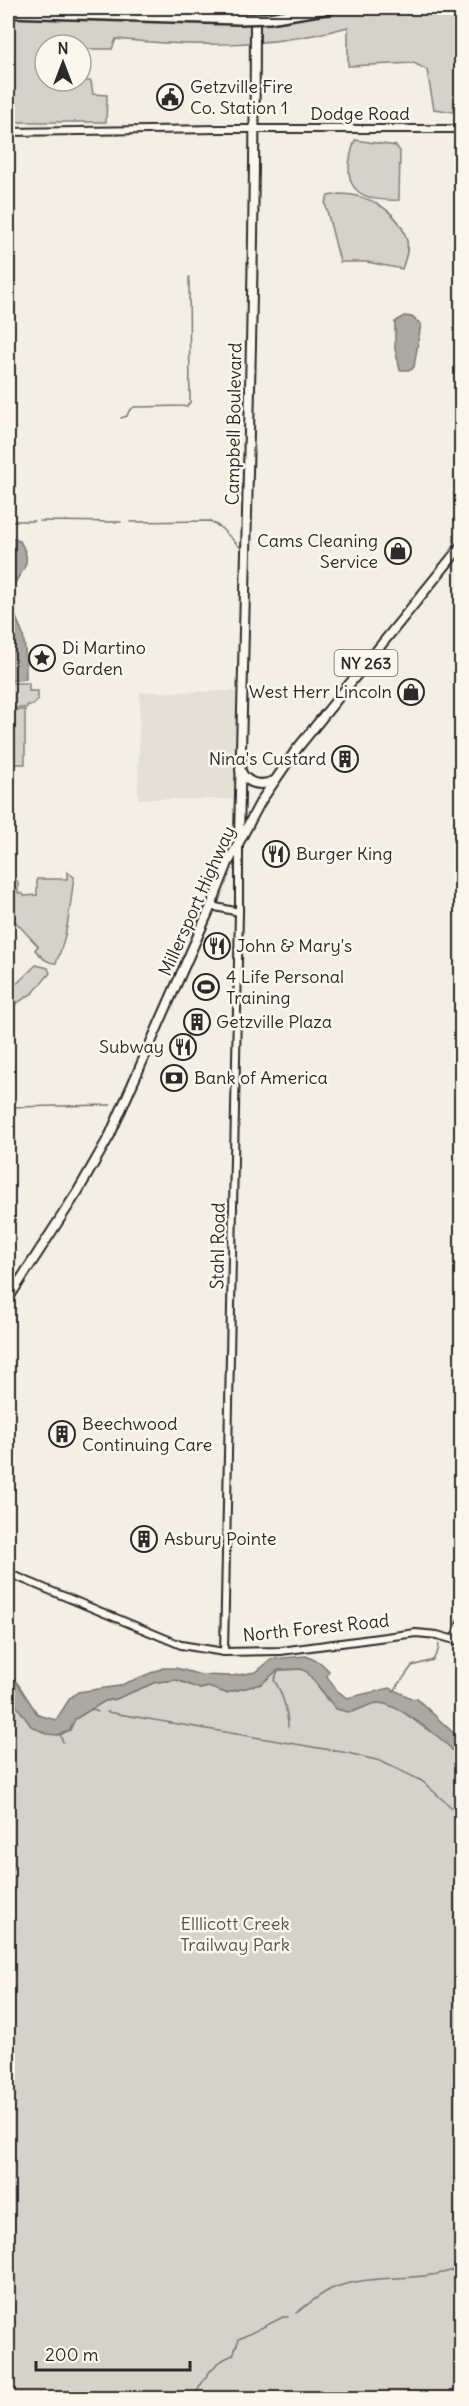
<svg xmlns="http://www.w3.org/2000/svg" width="469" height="2406" viewBox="0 0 469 2406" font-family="Delius,sans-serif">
<rect width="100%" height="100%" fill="#f3efe4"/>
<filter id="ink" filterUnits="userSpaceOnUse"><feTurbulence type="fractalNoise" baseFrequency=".0167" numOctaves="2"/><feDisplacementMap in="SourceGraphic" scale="12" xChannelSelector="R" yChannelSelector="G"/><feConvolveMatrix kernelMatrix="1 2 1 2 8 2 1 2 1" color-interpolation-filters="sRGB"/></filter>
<g filter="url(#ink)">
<polygon fill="#e4e0d6" points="237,691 236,770 233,799 138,799 140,692"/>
<g fill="#d5d2c9" stroke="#807e7a" stroke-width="1.5">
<path d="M8 8H461V113L434 109 427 70 414 63 348 66V27C273 48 193 47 116 39L112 49H81V45H45V81H91L93 94 107 95 106 122H8Z"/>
<path d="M355 140 396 146 400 151 399 200C352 202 340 183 355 140Z"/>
<path d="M340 194C368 194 400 211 407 241 409 250 405 260 402 269L367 262H340L325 203 328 196Z"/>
<polygon points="8,683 29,683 29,691 38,691 38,700 33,705 27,705 27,708 8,708"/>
<rect x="8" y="710" width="17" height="54"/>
<path d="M67 872 74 877C70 907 68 935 56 963 47 964 41 956 35 950L38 946 11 917 8 920V898L12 897V881L15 879 18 882V893L23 894 24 896 37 895V879H67Z"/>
<polygon points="36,965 48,968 50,973 33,993 8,1009 8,992"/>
<path d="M303 1669 309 1672 327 1700 352 1712C380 1695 396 1705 419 1724 426 1730 436 1733 443 1739 448 1743 451 1749 455 1753L454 1758 461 1767V2398H8V1694L20 1708 31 1726 60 1735 70 1730 75 1719 105 1701 116 1699 156 1682 177 1680 200 1689 208 1687 226 1693 261 1684 278 1670Z"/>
</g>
<g fill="#aca9a2" stroke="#787772" stroke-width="1.5">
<polygon points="404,316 412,317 421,324 414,367 411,370 400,370 395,349 395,322"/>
<path d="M8 537 20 541C37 570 15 569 11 596 10 610 20 623 23 636 26 650 26 665 26 679L8 681Z"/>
<path d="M306 1656 321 1663 329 1671 327 1676 335 1689 347 1698 390 1688 411 1698 417 1699 461 1740V1767L454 1758 455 1753C443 1739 395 1701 377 1703 368 1704 359 1711 350 1712 346 1712 340 1710 336 1709L307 1672 301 1669 278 1670 261 1684 226 1693 208 1687 200 1689 177 1680 156 1682 116 1699 105 1701 75 1719 70 1730 57 1735 47 1734 31 1726 8 1694V1673L18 1684 38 1715 56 1720 70 1698 78 1692 119 1686 163 1668H176L201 1675 232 1676 256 1672 272 1659Z"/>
</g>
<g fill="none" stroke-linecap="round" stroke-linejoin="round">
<g stroke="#787772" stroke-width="1.5">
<polyline points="121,418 127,416 129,411 134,407 187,406 190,402 189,277"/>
<polyline points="8,521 34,521"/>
<polyline points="40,521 121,522"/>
<polyline points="130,522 210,521 221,528 240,547"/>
<polyline points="8,1107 111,1105"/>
<path d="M278 1671 274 1680C282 1692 288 1712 288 1727"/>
<polyline points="394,1691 412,1666 433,1660 438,1651 439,1644"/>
<polyline points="91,1709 98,1712"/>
<polyline points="107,1712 348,1753 380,1761 422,1781 462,1817"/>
<polyline points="60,1735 63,1742"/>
<path d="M296 2313C307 2305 319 2295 331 2289 371 2272 418 2284 459 2268"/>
<path d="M193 2398C204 2380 211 2363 233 2355L239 2339 283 2317H288"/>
</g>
<defs>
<g id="minor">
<polyline points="8,132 219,129 462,129"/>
<polyline points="211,906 239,912"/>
<polyline points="8,1573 181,1645 224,1652 281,1651 416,1633 437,1635 462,1642"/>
<polyline points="454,1639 462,1621"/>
<polyline points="224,1652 239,912 239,843"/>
</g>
<g id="major">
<path d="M240 770C247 784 259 787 274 781"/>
<path d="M239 837C245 560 255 284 255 8"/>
<polyline points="8,1299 78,1191 110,1135 211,906 228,863 261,801 296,750 462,545"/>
</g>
<g id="highway">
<polyline points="8,12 239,19"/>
<polyline points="269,18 331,8"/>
</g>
</defs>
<use href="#minor" stroke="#2b2b2b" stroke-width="10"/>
<use href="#major" stroke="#2b2b2b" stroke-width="12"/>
<use href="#highway" stroke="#2b2b2b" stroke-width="14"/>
<use href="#minor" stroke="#fbf7ec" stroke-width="6"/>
<use href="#major" stroke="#fbf7ec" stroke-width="8"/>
<use href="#highway" stroke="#fbf7ec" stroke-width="9"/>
<defs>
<polyline id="highway-bridge" points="239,19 269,18"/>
</defs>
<use href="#highway-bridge" stroke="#2b2b2b" stroke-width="14" stroke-linecap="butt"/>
<use href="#highway-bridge" stroke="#fbf7ec" stroke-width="9"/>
</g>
</g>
<defs>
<symbol id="civic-ring" viewBox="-11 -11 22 22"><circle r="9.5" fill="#fbf7ec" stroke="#2b2b2b" stroke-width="1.5"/><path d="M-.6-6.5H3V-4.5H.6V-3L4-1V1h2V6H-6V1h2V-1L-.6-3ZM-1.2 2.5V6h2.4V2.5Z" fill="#2b2b2b"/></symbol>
<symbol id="shop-ring" viewBox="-11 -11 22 22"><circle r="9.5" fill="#fbf7ec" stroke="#2b2b2b" stroke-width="1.5"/><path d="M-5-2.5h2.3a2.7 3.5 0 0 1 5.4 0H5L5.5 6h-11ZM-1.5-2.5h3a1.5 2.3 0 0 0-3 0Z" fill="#2b2b2b"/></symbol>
<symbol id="sight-ring" viewBox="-11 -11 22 22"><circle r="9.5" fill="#fbf7ec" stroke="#2b2b2b" stroke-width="1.5"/><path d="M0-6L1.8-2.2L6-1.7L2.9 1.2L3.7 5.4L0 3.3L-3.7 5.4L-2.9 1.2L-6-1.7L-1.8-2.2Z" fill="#2b2b2b"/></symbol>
<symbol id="building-ring" viewBox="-11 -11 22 22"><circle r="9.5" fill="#fbf7ec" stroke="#2b2b2b" stroke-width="1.5"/><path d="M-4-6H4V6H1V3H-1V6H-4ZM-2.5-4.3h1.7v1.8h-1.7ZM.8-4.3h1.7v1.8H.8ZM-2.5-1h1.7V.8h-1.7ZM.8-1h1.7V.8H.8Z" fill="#2b2b2b"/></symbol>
<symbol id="restaurant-ring" viewBox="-11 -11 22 22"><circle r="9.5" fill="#fbf7ec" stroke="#2b2b2b" stroke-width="1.5"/><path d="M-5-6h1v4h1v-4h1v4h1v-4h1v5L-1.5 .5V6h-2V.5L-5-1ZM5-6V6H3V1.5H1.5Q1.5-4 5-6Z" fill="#2b2b2b"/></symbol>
<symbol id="stadium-ring" viewBox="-11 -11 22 22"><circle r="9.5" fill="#fbf7ec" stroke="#2b2b2b" stroke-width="1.5"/><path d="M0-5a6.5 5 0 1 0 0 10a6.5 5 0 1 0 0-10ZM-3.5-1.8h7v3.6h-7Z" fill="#2b2b2b"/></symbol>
<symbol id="bank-ring" viewBox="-11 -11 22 22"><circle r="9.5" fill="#fbf7ec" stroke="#2b2b2b" stroke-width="1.5"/><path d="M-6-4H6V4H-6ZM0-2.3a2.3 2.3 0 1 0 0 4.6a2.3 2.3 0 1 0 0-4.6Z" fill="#2b2b2b"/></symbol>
</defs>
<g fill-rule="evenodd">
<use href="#civic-ring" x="155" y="82" width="30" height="30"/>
<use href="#shop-ring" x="383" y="536" width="30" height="30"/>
<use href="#sight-ring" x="27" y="643" width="30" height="30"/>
<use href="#shop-ring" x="396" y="677" width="30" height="30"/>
<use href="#building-ring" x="330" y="744" width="30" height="30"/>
<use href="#restaurant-ring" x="261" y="839" width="30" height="30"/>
<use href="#restaurant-ring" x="202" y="931" width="30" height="30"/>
<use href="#stadium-ring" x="191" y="972" width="30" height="30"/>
<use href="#building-ring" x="182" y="1007" width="30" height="30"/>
<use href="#restaurant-ring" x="168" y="1032" width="30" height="30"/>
<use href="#bank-ring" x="159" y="1063" width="30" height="30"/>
<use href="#building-ring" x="47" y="1419" width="30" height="30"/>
<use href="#building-ring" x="129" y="1524" width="30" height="30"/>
</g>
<g text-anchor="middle" stroke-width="5" stroke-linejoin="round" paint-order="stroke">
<rect fill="#fbf7ec" stroke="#696865" stroke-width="1.5" x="334.5" y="650" width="63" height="26" rx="4.5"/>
<g font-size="16" font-weight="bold" fill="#2b2b2b">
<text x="366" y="669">NY 263</text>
</g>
<g font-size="18" fill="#2b2b2b" stroke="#fbf7ec" text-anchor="start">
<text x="190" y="93">Getzville Fire<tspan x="190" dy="21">Co. Station 1</tspan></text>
<text x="378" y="547" text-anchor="end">Cams Cleaning<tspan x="378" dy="21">Service</tspan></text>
<text x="62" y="654">Di Martino<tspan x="62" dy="21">Garden</tspan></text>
<text x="392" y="698" text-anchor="end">West Herr Lincoln</text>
<text x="326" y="765" text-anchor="end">Nina's Custard</text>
<text x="296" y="860">Burger King</text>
<text x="236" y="952">John &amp; Mary's</text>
<text x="226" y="983">4 Life Personal<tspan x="226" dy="21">Training</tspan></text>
<text x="216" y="1028">Getzville Plaza</text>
<text x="164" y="1053" text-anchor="end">Subway</text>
<text x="194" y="1084">Bank of America</text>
<text x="82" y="1430">Beechwood<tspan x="82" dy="21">Continuing Care</tspan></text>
<text x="164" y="1545">Asbury Pointe</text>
</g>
<g font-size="18" fill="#2b2b2b" stroke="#fbf7ec">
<text x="360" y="120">Dodge Road</text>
<text transform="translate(234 424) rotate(-89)" y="6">Campbell Boulevard</text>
<text transform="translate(197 901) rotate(-66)" y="6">Millersport Highway</text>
<text transform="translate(218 1246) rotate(-89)" y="6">Stahl Road</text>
<text transform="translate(316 1628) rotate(-6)" y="6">North Forest Road</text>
</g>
<g font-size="18" fill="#565552" stroke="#fbf7ec">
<text x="235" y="1930">Elllicott Creek<tspan x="235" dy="21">Trailway Park</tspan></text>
</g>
</g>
<rect width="469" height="2406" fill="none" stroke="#fbf7ec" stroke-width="30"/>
<rect x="15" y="15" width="439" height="2376" fill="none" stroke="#2b2b2b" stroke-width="2" filter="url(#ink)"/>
<g transform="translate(63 63)"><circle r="28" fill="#fbf7ec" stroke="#a8a59f" stroke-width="1.5"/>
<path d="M0-4.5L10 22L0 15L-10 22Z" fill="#2b2b2b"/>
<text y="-9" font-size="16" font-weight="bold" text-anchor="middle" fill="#2b2b2b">N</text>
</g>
<path d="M36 2361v9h154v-9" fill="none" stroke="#2b2b2b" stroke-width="3"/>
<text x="45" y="2361" font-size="18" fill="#2b2b2b" stroke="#fbf7ec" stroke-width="4.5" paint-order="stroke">200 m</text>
</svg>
